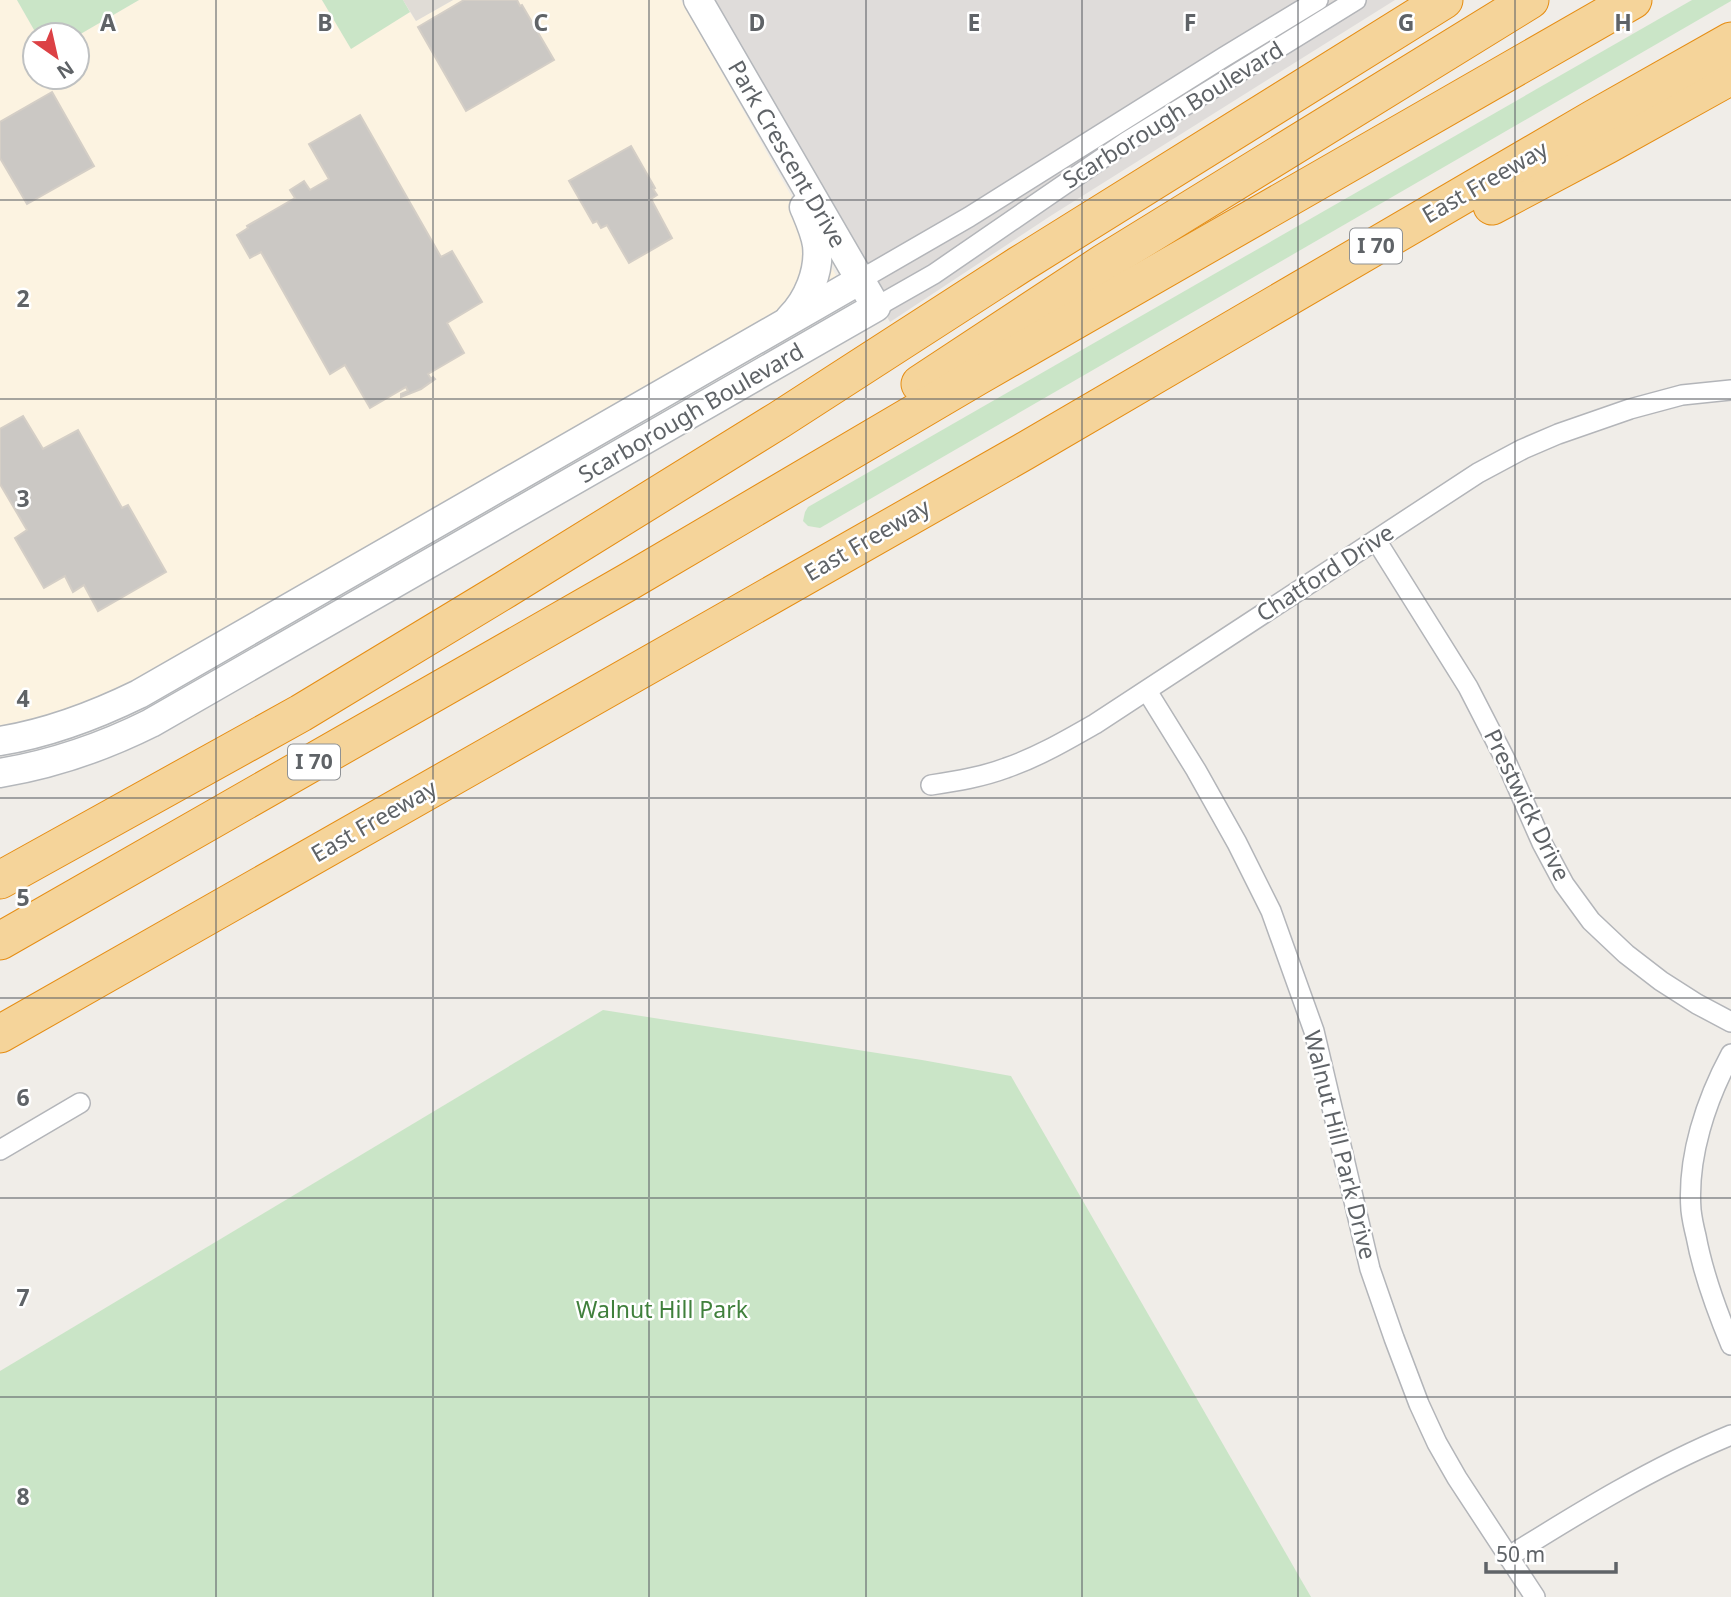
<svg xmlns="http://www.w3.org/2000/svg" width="1731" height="1597" viewBox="0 0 1731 1597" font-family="'Noto Sans',sans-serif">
<rect width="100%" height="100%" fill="#f0ede8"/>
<polygon fill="#fcf3e1" points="0,0 17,0 37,35 35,35 35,77 77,77 77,36 139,0 322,0 351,48 410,12 416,21 453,0 681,0 838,279 92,706 0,732"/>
<polygon fill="#dfdcda" points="711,0 1395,0 1052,215 890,322"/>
<polygon fill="#e0dcd6" points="403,0 453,0 416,21"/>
<g fill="#cae5c7">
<polygon points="17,0 139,0 77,36 37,35"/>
<polygon points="322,0 403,0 410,12 351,49"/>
<polygon points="1692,0 1731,0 1731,1 820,528 808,526 803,521 805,512 808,507"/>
<polygon points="603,1010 922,1060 1011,1076 1311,1597 0,1597 0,1371"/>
</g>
<g fill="#cbc8c4" stroke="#d4cec6" stroke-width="2">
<polygon points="464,0 517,0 520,6 522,5 554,60 466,111 418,27"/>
<polygon points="52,92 94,166 27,204 0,158 0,122"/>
<polygon points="360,115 441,257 452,251 482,302 447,323 464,353 428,374 431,379 433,377 435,379 421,389 401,397 401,394 408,391 406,387 370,408 345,365 330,374 261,252 250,258 237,235 248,228 247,226 295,198 290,190 304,181 310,190 329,179 309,144"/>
<polygon points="631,146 655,188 653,189 657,195 651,199 672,238 629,263 607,225 601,228 597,221 593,223 569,181"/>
<polygon points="23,416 43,449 78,430 122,508 128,505 166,572 98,611 84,585 73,592 65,576 44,588 15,538 27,530 0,484 0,429"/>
</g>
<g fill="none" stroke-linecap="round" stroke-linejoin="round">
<defs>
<g id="street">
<polyline points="860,280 969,217 1224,57 1318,0"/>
<polyline points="876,307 934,274 1126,142 1356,0"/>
<polyline points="1376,540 1468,687 1505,759 1542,843 1564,884 1591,921 1626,954 1661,981 1697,1004 1731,1022"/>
<polyline points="1147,691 1196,770 1237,843 1271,911 1314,1031 1370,1269 1394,1338 1419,1404 1437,1443 1457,1478 1535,1597"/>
<path d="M931 785C957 781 982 777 1006 768 1038 757 1067 740 1095 724L1478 473 1523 449 1558 434 1630 409 1682 395 1731 390"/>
<path d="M1731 1054C1706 1100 1687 1157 1691 1210 1692 1219 1694 1228 1696 1236 1703 1274 1716 1309 1731 1345"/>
<polyline points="0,1150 80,1103"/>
<path d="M1508 1557C1580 1512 1653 1467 1731 1435"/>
</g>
<g id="secondary">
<path d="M790 318C808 300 820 271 817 245 815 232 809 219 804 207"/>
<path d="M0 741C49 733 94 716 139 694L860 280"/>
<path d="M0 773C53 764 103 747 151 723L876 307 698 0"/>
</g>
<g id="highway">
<polyline points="1492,206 1607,145 1731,76"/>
<polyline points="920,384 1105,262 1530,0"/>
<polyline points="0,880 301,713 506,589 779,420 1019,265 1444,0"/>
<polyline points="0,941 628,582 978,376 1633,0"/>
<polyline points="0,1034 1023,452 1593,119 1731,41"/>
</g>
</defs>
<use href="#street" stroke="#b3b5b9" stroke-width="22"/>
<use href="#secondary" stroke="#b4b7bb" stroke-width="31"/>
<use href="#highway" stroke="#e58d13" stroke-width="39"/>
<use href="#street" stroke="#fff" stroke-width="19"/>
<use href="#secondary" stroke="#fff" stroke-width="28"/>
<use href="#highway" stroke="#f5d49a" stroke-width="37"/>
</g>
<path fill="none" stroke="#5f6367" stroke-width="2" stroke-opacity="0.55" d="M216 0V1597M433 0V1597M649 0V1597M866 0V1597M1082 0V1597M1298 0V1597M1515 0V1597M0 200H1731M0 399H1731M0 599H1731M0 798H1731M0 998H1731M0 1198H1731M0 1397H1731"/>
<g text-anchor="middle" stroke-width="5" stroke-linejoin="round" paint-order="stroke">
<g fill="#fff" stroke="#8f9295" stroke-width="2">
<rect x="1350" y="228.5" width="52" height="35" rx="5"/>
<rect x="288" y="744.5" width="52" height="35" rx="5"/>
</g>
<g font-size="21" font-weight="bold" fill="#5f6367">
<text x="1376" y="253">I 70</text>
<text x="314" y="769">I 70</text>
</g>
<g font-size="23" fill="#5f6367" stroke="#fff">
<text transform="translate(1173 115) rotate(-32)" y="8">Scarborough Boulevard</text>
<text transform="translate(787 154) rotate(60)" y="8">Park Crescent Drive</text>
<text transform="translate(1485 182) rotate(-30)" y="8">East Freeway</text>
<text transform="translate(691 413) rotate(-30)" y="8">Scarborough Boulevard</text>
<text transform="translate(867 540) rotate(-30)" y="8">East Freeway</text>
<text transform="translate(1325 573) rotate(-33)" y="8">Chatford Drive</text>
<text transform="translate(1527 805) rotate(64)" y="8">Prestwick Drive</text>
<text transform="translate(374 821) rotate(-30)" y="8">East Freeway</text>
<text transform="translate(1340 1145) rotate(76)" y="8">Walnut Hill Park Drive</text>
</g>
<g font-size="23" fill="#40803c" stroke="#fff">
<text x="662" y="1318">Walnut Hill Park</text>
</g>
</g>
<g font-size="23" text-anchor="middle" font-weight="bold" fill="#5f6367" stroke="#fff" stroke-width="5" stroke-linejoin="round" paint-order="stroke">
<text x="108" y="31">A</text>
<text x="325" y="31">B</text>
<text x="541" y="31">C</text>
<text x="757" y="31">D</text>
<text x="974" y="31">E</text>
<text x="1190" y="31">F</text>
<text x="1406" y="31">G</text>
<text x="1623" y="31">H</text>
<text x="23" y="307">2</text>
<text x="23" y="507">3</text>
<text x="23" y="707">4</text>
<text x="23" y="906">5</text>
<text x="23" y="1106">6</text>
<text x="23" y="1306">7</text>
<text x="23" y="1505">8</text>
</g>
<g transform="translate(56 56) rotate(146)"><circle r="33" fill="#ffffff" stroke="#bfc1c2" stroke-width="2"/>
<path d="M0-5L12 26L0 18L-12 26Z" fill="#dc4145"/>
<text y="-10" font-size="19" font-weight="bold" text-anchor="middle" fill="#5f6367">N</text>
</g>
<path d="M1486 1562v10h130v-10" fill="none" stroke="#5f6367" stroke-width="3.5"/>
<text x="1496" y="1562" font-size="21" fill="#5f6367" stroke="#ffffff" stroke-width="5" paint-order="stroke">50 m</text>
</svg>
